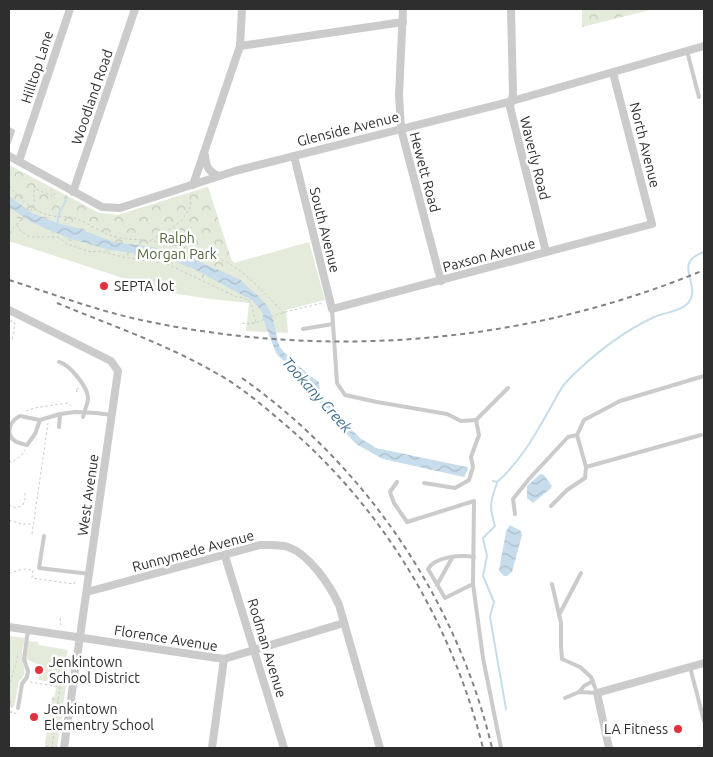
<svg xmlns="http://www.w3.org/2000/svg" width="713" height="757" viewBox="0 0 713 757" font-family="Ubuntu,sans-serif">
<defs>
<pattern id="forest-crowns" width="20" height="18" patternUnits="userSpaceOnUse" patternTransform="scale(1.25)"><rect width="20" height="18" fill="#e4ebdb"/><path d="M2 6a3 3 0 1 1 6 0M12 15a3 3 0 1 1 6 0" fill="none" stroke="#c4cabc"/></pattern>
<pattern id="water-waves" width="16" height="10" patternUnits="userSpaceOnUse" patternTransform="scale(1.25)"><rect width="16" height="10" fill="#c7ddeb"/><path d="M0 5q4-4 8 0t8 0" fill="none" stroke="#abbeca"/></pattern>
</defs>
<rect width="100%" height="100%" fill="#fff"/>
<g fill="#e4ebdb">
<polygon points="9,165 99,213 118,215 208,187 231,259 234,263 309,242 325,300 286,310 288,333 246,331 249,303 210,299 166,292 9,241"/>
<path d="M9 636 25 638C24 642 23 647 22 651 21 662 30 673 19 681L14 707 9 706Z"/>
<polygon points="28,641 38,642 39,645 68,650 62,684 39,680 37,664 26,659"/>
<polygon points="57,685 66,686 57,748 45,747 45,742 52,697 54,697"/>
</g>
<g fill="url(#forest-crowns)">
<polygon points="582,9 654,9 582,27"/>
<polygon points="9,165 99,213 118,215 208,187 231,259 234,263 217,283 207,281 168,262 125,256 90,247 40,231 27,222 9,214"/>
</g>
<g fill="url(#water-waves)">
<path d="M9 196 32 213 57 223 77 228 114 242 152 247 189 257 241 280C250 291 260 295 268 307 275 319 275 332 279 345 282 353 311 377 319 382L320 392 335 413 360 438 376 448 467 467 468 469 464 477 383 459 356 444 330 416 305 383 276 353 265 324 262 312 253 301 194 269 164 257 110 250 68 238 31 222 9 207Z"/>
<polygon points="540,474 544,475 552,486 550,489 533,503 527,498 527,486"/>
<polygon points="510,525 521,531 522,535 512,572 507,576 504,576 499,571 500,565 506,531"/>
</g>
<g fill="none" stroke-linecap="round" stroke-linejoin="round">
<g stroke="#c7ddeb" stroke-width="2">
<polyline points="57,224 59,214 67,198"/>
<path d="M493 481 497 482C519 463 534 437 548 412 555 401 559 389 568 380 593 355 622 332 654 317 663 313 678 312 686 305 706 287 669 264 704 252"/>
<path d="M497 483C490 502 489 506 495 526L483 538 487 556 483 576 494 602 490 617 506 709"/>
</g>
<g stroke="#cbcbcb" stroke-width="1" stroke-dasharray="2.5 2.5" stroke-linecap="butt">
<path d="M9 186C19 198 35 213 52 216 60 217 67 216 74 218 89 223 101 233 116 237 127 240 139 239 150 241 173 244 198 250 220 259 245 270 265 294 284 313"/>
<path d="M17 225 20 230 30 237H58L67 244 91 252 99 251 123 257 159 262 169 265 237 297C243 297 247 299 251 303L256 323"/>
<polyline points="175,228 179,241 183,247"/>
<path d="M9 238C10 235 12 229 14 227 24 215 39 210 33 193L35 189 54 196 55 194 51 190 52 188"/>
<path d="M151 240C167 231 196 218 190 194"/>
<polyline points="11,320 11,322 15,323 12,340"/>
<path d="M242 323C254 326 265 318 276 315 291 310 307 307 322 303"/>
<polyline points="77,392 76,388 79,389"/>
<polyline points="26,411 34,408 68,403 72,407"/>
<polyline points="9,453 10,456 9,459"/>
<polyline points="9,461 12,462 21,456 25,450"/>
<polyline points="9,505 16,508 23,505 25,499 25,492"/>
<polyline points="9,520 21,524 33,524"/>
<polyline points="32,534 48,423"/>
<polyline points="9,573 24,569 33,570 32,578 74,584 75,579"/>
<polyline points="60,618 61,627"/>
<polyline points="30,682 60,687 52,748"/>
<polyline points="9,687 18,656"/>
<polyline points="9,696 12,706 11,713"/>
<polyline points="52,699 58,700"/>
<polyline points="9,712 19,714"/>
<polyline points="46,746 57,747"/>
</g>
<g stroke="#cbcbcb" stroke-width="4">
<polyline points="687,51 699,97"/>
<polyline points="9,129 13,131 9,142"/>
<polyline points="332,309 337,383 345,395 377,402 447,414 461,421 476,420 508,388"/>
<polyline points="303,329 333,324"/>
<path d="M59 362C69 364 88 387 88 398 88 404 84 411 83 417"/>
<path d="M40 420 35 434 27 445C23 444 18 443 15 441 4 434 11 420 20 416L40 420 60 414 75 412 96 413 112 415"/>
<polyline points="59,427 60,414"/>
<polyline points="701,435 586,467 577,435 584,420 620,401 704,376"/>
<polyline points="397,482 390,492 394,503 407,522 474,501 473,584 483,658 501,748"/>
<polyline points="424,483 455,488 469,480 473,467 471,457 479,435 476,420"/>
<polyline points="551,506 567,490 585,478 586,467"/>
<polyline points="515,514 513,499 529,479 568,437 577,435"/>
<polyline points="44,536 39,568 90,574"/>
<path d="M473 584 445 598 428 569C435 556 461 555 474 557"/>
<polyline points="552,584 561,623 561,645 562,659 580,667 591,677 597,693 579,692 565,698"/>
<polyline points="437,585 452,558"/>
<polyline points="559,615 581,573"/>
<polyline points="690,667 704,721"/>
<polyline points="579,692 584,686 593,681"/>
<polyline points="18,708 22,684 27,677 28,671 24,659 28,630"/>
</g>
<g stroke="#cbcbcb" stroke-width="8">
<polyline points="403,9 399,95 401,129 441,281"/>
<polyline points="511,9 513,94 510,107 546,252"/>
<polyline points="240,46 403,22"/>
<path d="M205 155C206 166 208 172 219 176"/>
<polyline points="9,156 102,207 120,208 235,171 512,101 704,46"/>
<polyline points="294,156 332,309 652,224 613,73"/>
<polyline points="19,161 70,9"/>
<polyline points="193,185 240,46 242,9"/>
<polyline points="73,192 135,9"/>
<polyline points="9,310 111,361 118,371 64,748"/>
<polyline points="225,556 284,748"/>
<path d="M87 592 260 545C269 545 279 544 288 547 309 554 330 585 339 605L380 748"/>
<polyline points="9,627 224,659 344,623"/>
<polyline points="212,748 224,659"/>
<polyline points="609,748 597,693 704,663"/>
</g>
<g stroke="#838383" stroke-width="2" stroke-dasharray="5 4" stroke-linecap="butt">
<path d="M9 280C50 293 90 308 132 318 322 361 524 345 704 270"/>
<path d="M57 303C110 325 166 344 216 373 240 386 262 405 282 422 383 507 451 621 483 748"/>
<path d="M242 378C366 466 457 600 492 748"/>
</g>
</g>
<g fill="#e4303d" stroke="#fff" stroke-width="2">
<circle cx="104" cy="286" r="5"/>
<circle cx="39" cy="670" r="5"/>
<circle cx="34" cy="717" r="5"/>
<circle cx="678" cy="729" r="5"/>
</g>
<g text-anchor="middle" stroke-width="5" stroke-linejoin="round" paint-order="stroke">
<g font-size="14" fill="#2e2e2e" stroke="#fff">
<text transform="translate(37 67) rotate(-72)" y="5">Hilltop Lane</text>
<text transform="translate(92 97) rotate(-71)" y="5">Woodland Road</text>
<text transform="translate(348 129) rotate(-14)" y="5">Glenside Avenue</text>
<text transform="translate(645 145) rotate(76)" y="5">North Avenue</text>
<text transform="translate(535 158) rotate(76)" y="5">Waverly Road</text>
<text transform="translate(425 172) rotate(75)" y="5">Hewett Road</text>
<text transform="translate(325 230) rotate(76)" y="5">South Avenue</text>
<text transform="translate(489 255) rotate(-15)" y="5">Paxson Avenue</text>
<text transform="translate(88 495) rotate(-82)" y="5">West Avenue</text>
<text transform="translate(193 551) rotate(-15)" y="5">Runnymede Avenue</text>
<text transform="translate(166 638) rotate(9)" y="5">Florence Avenue</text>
<text transform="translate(267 648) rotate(73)" y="5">Rodman Avenue</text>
</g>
<g font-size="14" fill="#51693b" stroke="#fff">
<text x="177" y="243">Ralph<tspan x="177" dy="16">Morgan Park</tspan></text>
</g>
<g font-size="14" fill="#2e2e2e" stroke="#fff" text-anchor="start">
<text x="114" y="291">SEPTA lot</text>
<text x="49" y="667">Jenkintown<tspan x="49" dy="16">School District</tspan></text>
<text x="44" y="714">Jenkintown<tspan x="44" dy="16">Elementry School</tspan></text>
<text x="668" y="734" text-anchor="end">LA Fitness</text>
</g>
<g font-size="15" font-style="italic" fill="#3c6f8f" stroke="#fff">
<text transform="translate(317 395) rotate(48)" y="5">Tookany Creek</text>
</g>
</g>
<rect width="713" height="757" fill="none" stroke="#2e2e2e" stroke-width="20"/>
</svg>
